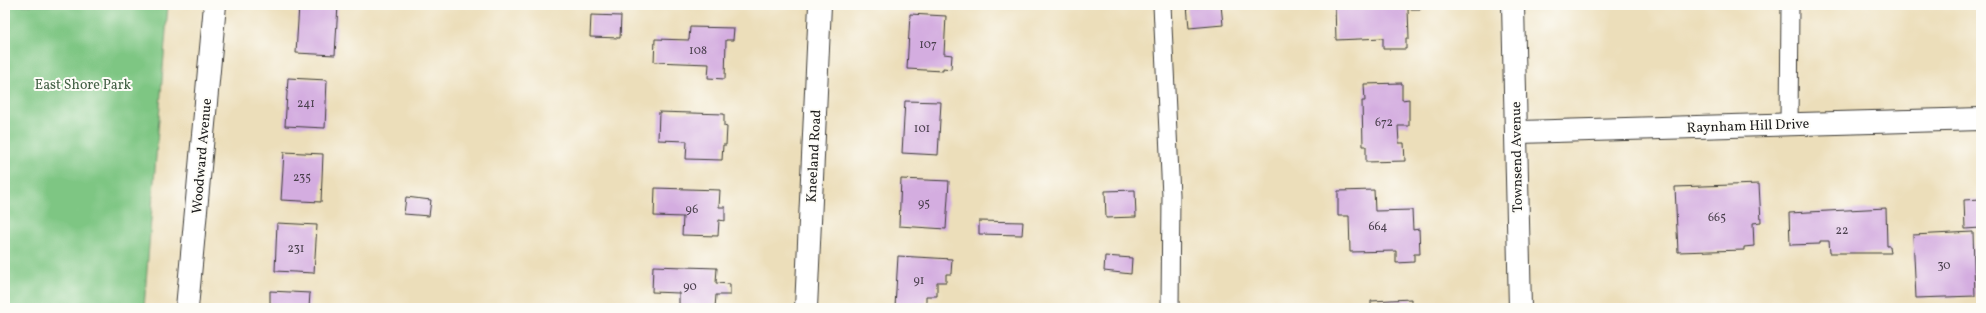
<svg xmlns="http://www.w3.org/2000/svg" width="1986" height="313" viewBox="0 0 1986 313" font-family="Vollkorn,serif">
<rect width="100%" height="100%" fill="#fdfcf7"/>
<filter id="ink" filterUnits="userSpaceOnUse"><feTurbulence type="fractalNoise" baseFrequency=".025" numOctaves="2"/><feDisplacementMap in="SourceGraphic" scale="8" xChannelSelector="R" yChannelSelector="G"/><feConvolveMatrix kernelMatrix="1 2 1 2 8 2 1 2 1" color-interpolation-filters="sRGB"/></filter>
<filter id="wash" filterUnits="userSpaceOnUse"><feTurbulence type="fractalNoise" baseFrequency=".012" numOctaves="4" result="noise"/><feDisplacementMap in="SourceGraphic" scale="16" xChannelSelector="R" yChannelSelector="G"/><feGaussianBlur stdDeviation="0.9" result="paint"/><feColorMatrix in="noise" values="0 0 0 0 0 0 0 0 0 0 0 0 0 0 0 0 0 1.4 0 .05"/><feComposite in="paint" operator="in"/></filter>
<g filter="url(#wash)">
<rect width="100%" height="100%" fill="#ecdeba"/>
<polygon fill="#7ec683" stroke="#4d7150" points="5,5 168,5 144,308 5,308"/>
<g id="blocks">
<g fill="#d4ade0">
<polygon points="299,5 338,5 335,55 296,53"/>
<polygon points="1187,5 1221,5 1223,25 1189,28"/>
<polygon points="1335,5 1421,5 1421,9 1408,9 1409,38 1406,38 1406,49 1383,49 1383,38 1336,40"/>
<polygon points="910,14 946,16 944,54 952,55 951,69 943,68 943,71 907,69"/>
<polygon points="591,15 621,16 620,38 590,37"/>
<polygon points="690,27 734,28 733,40 726,40 725,79 708,78 709,64 654,62 655,39 689,40"/>
<polygon points="288,78 327,80 325,128 285,126"/>
<polygon points="1402,83 1402,100 1409,99 1409,126 1398,126 1399,143 1404,143 1405,161 1366,162 1366,146 1363,146 1362,101 1365,101 1364,84"/>
<polygon points="905,101 941,102 938,155 902,153"/>
<polygon points="659,112 724,114 724,126 727,127 726,145 723,145 722,160 686,159 687,141 658,140"/>
<polygon points="284,152 323,154 321,202 281,200"/>
<polygon points="901,179 949,181 946,229 899,226"/>
<polygon points="1759,184 1761,222 1753,223 1754,246 1744,247 1744,250 1678,252 1675,187"/>
<polygon points="655,188 720,190 719,207 725,207 725,221 719,220 718,236 682,235 683,217 654,216"/>
<polygon points="1135,190 1136,217 1106,218 1105,191"/>
<polygon points="1374,190 1375,211 1412,210 1413,230 1419,229 1420,254 1414,254 1414,262 1396,263 1396,251 1350,252 1349,216 1338,216 1338,191"/>
<polygon points="406,197 431,200 429,216 404,214"/>
<polygon points="1981,199 1981,228 1965,229 1964,200"/>
<polygon points="1886,208 1887,246 1890,246 1891,253 1830,253 1829,241 1820,241 1820,244 1790,245 1789,213"/>
<polygon points="979,221 1023,222 1022,235 979,234"/>
<polygon points="277,223 317,225 314,273 275,271"/>
<polygon points="1973,232 1975,296 1916,298 1913,235"/>
<polygon points="898,256 952,259 951,274 946,274 946,282 937,282 937,296 926,296 926,308 895,307"/>
<polygon points="1105,256 1132,258 1131,274 1104,271"/>
<polygon points="653,266 717,268 716,283 730,284 730,295 716,295 715,308 679,308 679,293 652,292"/>
<polygon points="270,291 310,293 309,308 270,308"/>
<polygon points="1411,299 1411,308 1371,308 1371,301"/>
</g>
</g>
</g>
<g filter="url(#ink)">
<use href="#blocks" fill-opacity="0" stroke="#3b3934" stroke-width="1"/>
<g fill="none" stroke-linecap="round" stroke-linejoin="round">
<defs>
<g id="service">
<polyline points="1162,5 1171,196 1170,308"/>
<polyline points="1789,124 1790,5"/>
</g>
<g id="minor">
<polyline points="1516,132 1981,119"/>
<polyline points="187,308 215,5"/>
<polyline points="806,308 820,5"/>
</g>
<polyline id="secondary" points="1513,5 1520,308"/>
</defs>
<use href="#service" stroke="#3b3934" stroke-width="19"/>
<use href="#minor" stroke="#3b3934" stroke-width="24"/>
<use href="#secondary" stroke="#3b3934" stroke-width="24"/>
<use href="#service" stroke="#fff" stroke-width="17"/>
<use href="#minor" stroke="#fff" stroke-width="22"/>
<use href="#secondary" stroke="#fff" stroke-width="22"/>
</g>
</g>
<g text-anchor="middle" stroke-width="4" stroke-linejoin="round" paint-order="stroke">
<g font-size="12" fill="#4a404d">
<text x="928" y="48">107</text>
<text x="698" y="54">108</text>
<text x="306" y="107">241</text>
<text x="1384" y="126">672</text>
<text x="922" y="132">101</text>
<text x="302" y="181">235</text>
<text x="924" y="207">95</text>
<text x="692" y="213">96</text>
<text x="1717" y="221">665</text>
<text x="1378" y="230">664</text>
<text x="1842" y="234">22</text>
<text x="296" y="252">231</text>
<text x="1944" y="269">30</text>
<text x="919" y="284">91</text>
<text x="690" y="290">90</text>
</g>
<g font-size="14" fill="#436045" stroke="#fdfcf7">
<text x="83" y="89">East Shore Park</text>
</g>
<g font-size="14" fill="#1c1c1c" stroke="#fdfcf7">
<text transform="translate(1748 125) rotate(-2)" y="5">Raynham Hill Drive</text>
<text transform="translate(201 156) rotate(-85)" y="5">Woodward Avenue</text>
<text transform="translate(813 156) rotate(-87)" y="5">Kneeland Road</text>
<text transform="translate(1516 157) rotate(-91)" y="5">Townsend Avenue</text>
</g>
</g>
<rect width="1986" height="313" fill="none" stroke="#fdfcf7" stroke-width="20"/>
</svg>
